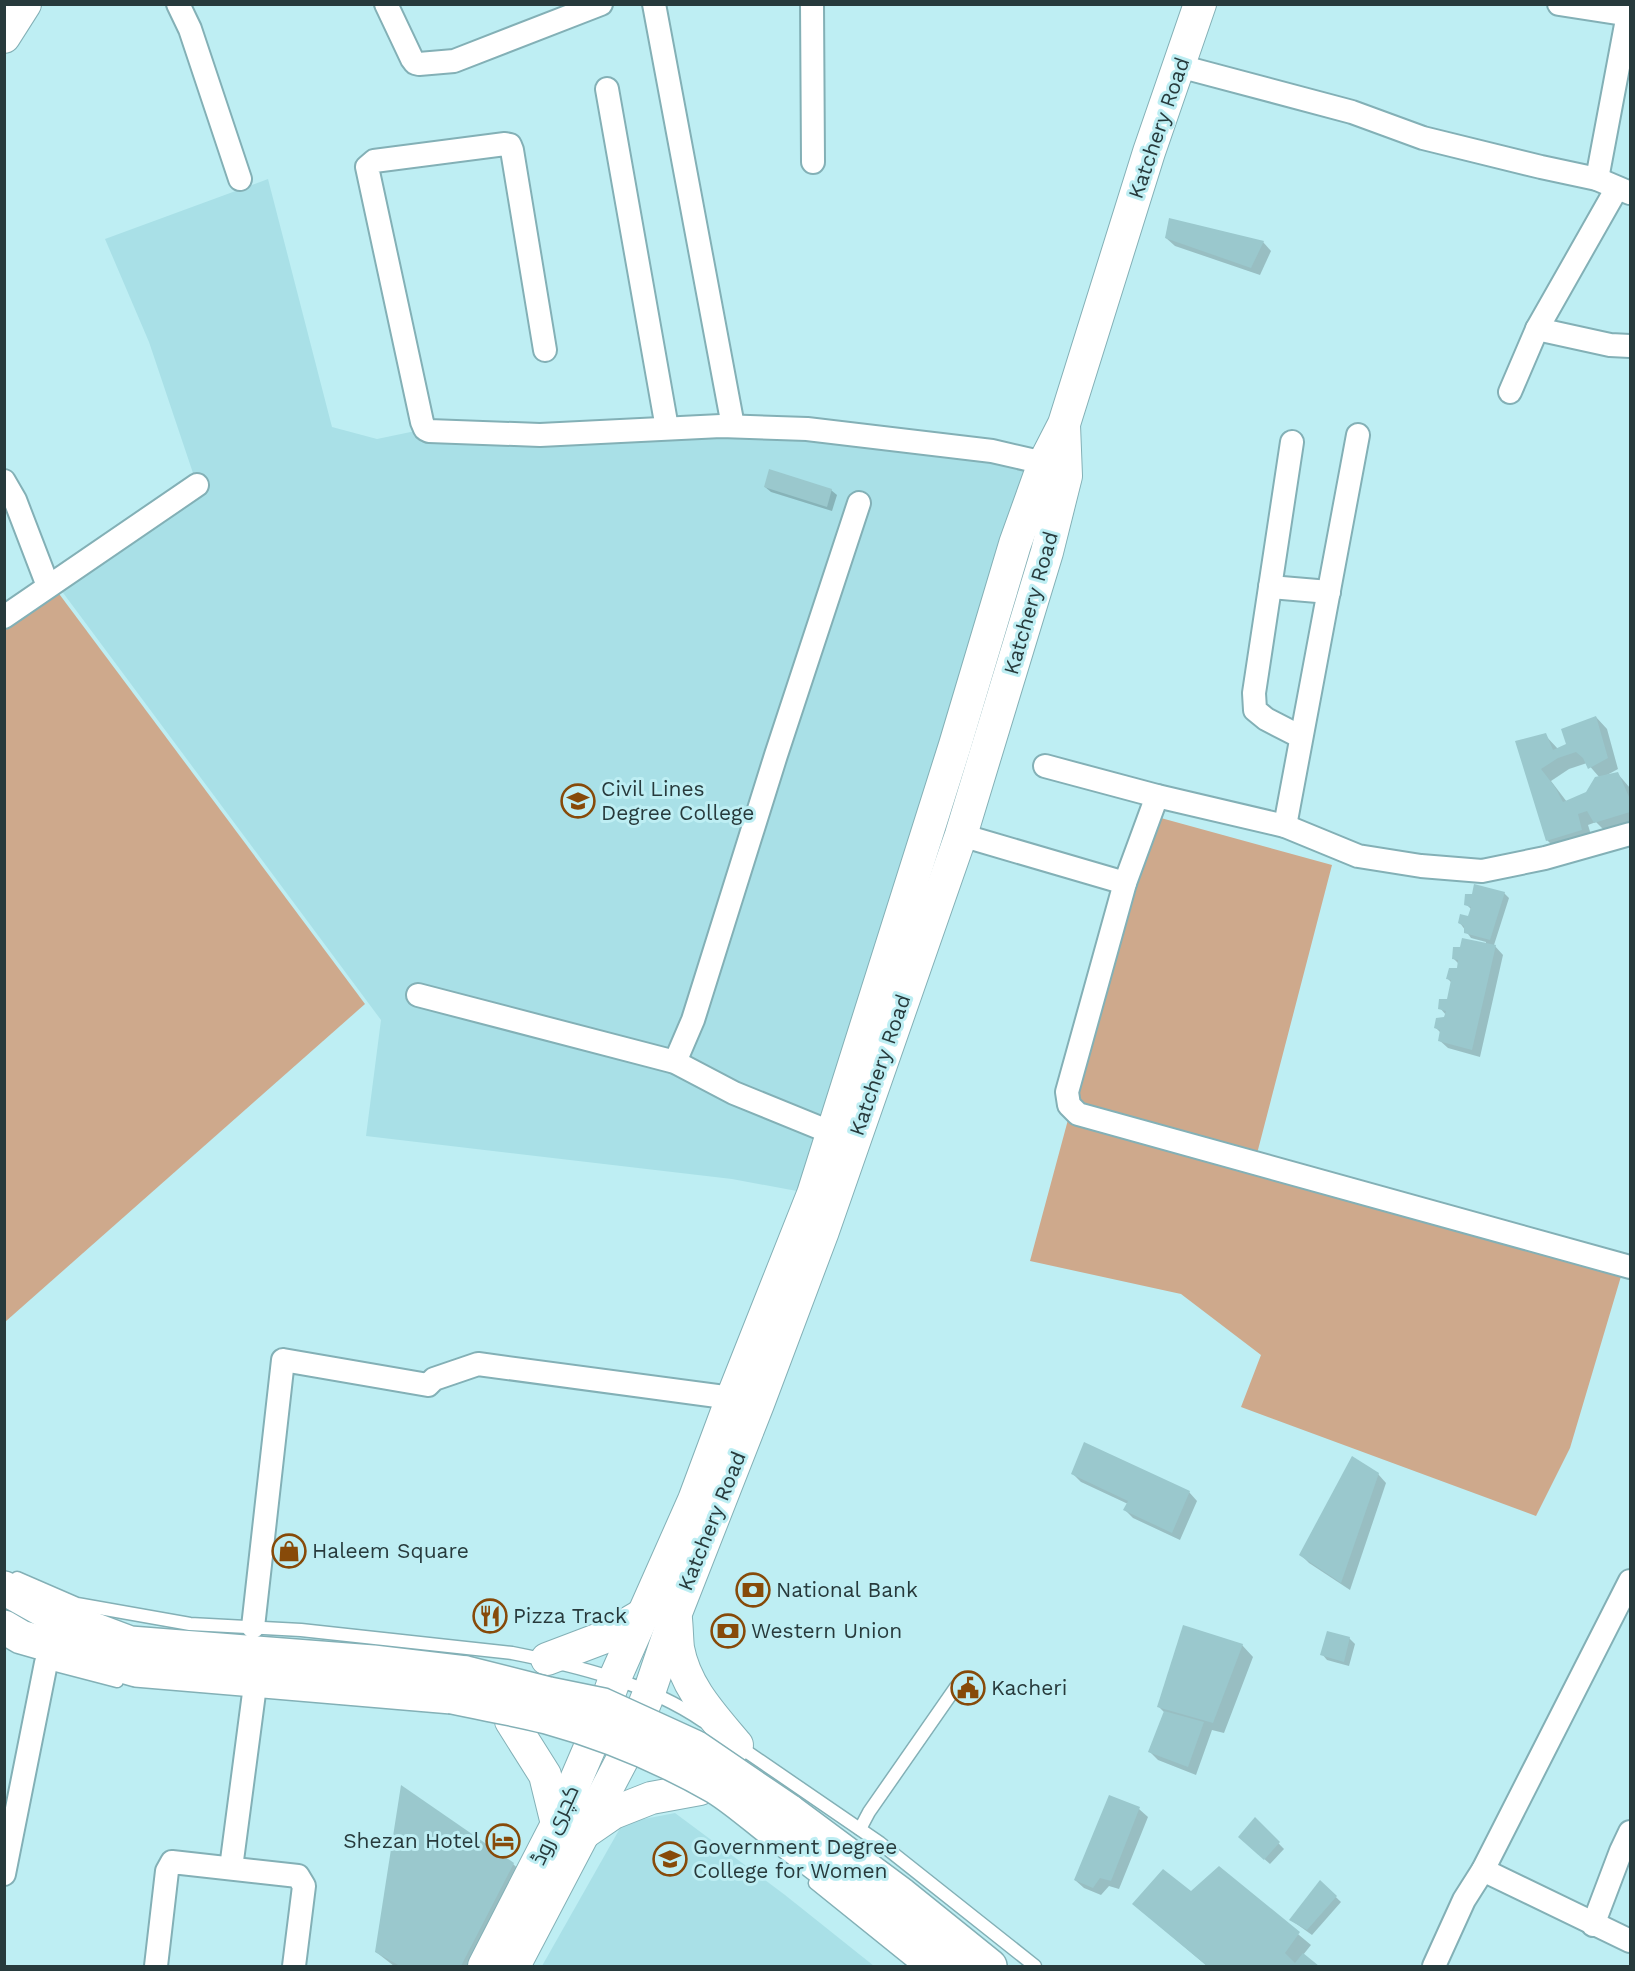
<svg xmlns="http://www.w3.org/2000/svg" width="1635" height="1971" viewBox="0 0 1635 1971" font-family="'Work Sans',Cairo,sans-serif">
<rect width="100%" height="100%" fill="#beeef3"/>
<g fill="#a9e0e7">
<polygon points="268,179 332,427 377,439 425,429 721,426 1044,463 813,1194 732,1179 366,1136 381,1020 55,582 197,485 149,342 105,239"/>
<polygon points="675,1813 785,1895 874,1966 542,1966 623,1823"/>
</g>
<g fill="#cea98c">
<polygon points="48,579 365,1004 5,1322 4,611"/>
<polygon points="1150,815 1332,865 1253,1169 1622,1273 1570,1448 1536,1516 1241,1407 1261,1355 1181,1294 1030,1261"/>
</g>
<g fill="#0003" fill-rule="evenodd">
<polygon points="1166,238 1263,242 1271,251 1260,275 1175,246"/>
<polygon points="765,487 831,490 837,495 832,511 771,492"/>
<path d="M1596 717 1607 729 1618 769 1607 775 1618 774 1630 788V826L1607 833 1596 822 1588 825 1593 841 1559 852 1547 840 1516 742 1545 735 1558 749 1568 744ZM1587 763 1600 778 1587 793 1567 802 1551 781 1569 769Z"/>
<polygon points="1504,893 1509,898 1494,945 1503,955 1480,1057 1448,1048 1439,1040 1441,1033 1436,1028 1445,1019 1446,1015 1440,1008 1448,1000 1452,983 1447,978 1459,970 1459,964 1453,958 1486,944 1486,942 1471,938 1460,923 1469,918 1472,910 1466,904"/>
<polygon points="1072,1473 1189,1492 1197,1501 1180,1540 1133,1518 1125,1510 1128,1504 1081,1482"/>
<polygon points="1378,1474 1386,1483 1350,1590 1309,1563 1301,1555"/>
<polygon points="1349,1638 1355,1644 1349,1666 1327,1660 1322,1654"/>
<polygon points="1242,1645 1253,1657 1224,1733 1212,1730 1196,1775 1158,1760 1150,1752 1165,1713 1159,1707"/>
<polygon points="1110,1797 1139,1809 1148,1817 1119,1889 1109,1886 1101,1895 1084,1888 1075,1880"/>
<polygon points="1255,1819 1284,1849 1270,1864 1245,1842"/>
<polygon points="513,1864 525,1875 478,1966 394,1966 376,1952"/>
<polygon points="1219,1868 1311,1945 1303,1955 1317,1966 1207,1966 1134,1904 1191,1893"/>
<polygon points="1320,1882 1341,1902 1312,1935 1291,1920"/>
</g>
<g fill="#9ac8cd">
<polygon points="1169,218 1264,241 1251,268 1165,238"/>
<polygon points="769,469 832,489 827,507 764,487"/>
<polygon points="1596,716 1608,758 1588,769 1583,758 1576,752 1558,758 1541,769 1555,787 1563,802 1586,792 1595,777 1618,772 1630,799 1630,812 1594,823 1587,811 1578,814 1582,830 1546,841 1515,741 1546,733 1553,750 1566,744 1561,729"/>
<polygon points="1474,884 1505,892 1490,940 1464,933 1464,926 1458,923 1460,914 1468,916 1471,907 1464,905 1465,894 1472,894"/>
<polygon points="1462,938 1496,945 1472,1050 1438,1041 1440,1030 1434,1028 1436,1018 1444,1017 1446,1011 1438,1009 1439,999 1447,999 1451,980 1446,979 1449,968 1457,968 1458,960 1452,959 1453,947 1460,947"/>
<polygon points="1084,1442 1190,1491 1172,1533 1123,1510 1128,1501 1071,1474"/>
<polygon points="1352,1456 1379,1473 1341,1583 1299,1555"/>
<polygon points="1183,1625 1243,1644 1213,1723 1157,1707"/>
<polygon points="1327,1631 1350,1637 1344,1662 1320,1655"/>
<polygon points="1164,1711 1204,1722 1188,1767 1148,1752"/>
<polygon points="401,1785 514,1863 461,1966 400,1966 375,1952"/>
<polygon points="1109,1795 1140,1807 1111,1881 1100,1878 1093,1888 1074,1880"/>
<polygon points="1255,1817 1280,1842 1264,1860 1238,1837"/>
<polygon points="1219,1866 1300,1932 1285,1953 1295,1963 1303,1953 1319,1966 1207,1966 1132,1904 1163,1869 1191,1891"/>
<polygon points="1320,1880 1337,1896 1307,1930 1289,1920"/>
</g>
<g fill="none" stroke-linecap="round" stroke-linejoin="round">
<defs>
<g id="service">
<path d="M17 1578 77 1604 190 1624 301 1630 512 1653C578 1666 647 1683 703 1721"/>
<polyline points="44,1662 117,1681"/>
<polyline points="737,1745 880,1843 1035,1966"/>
<polyline points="860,1829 869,1812 956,1687"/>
<polyline points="815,1883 918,1966"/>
</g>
<g id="minor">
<polyline points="178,4 190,29 240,179"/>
<polyline points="386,4 412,59 415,63 419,64 454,61 601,4"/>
<polyline points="654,4 733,426"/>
<polyline points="812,4 813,162"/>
<polyline points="1559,4 1630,15"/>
<polyline points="1179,66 1352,112 1423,138 1541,167 1597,179 1630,193"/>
<polyline points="607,89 667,428"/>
<polyline points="1597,179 1628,14"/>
<polyline points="1537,329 1610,345 1630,346"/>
<polyline points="545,350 512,150 510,145 505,144 374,161 367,167 422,422 425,429 429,431 540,435 721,426 807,429 992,451 1044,463"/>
<polyline points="1510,392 1537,329 1617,188"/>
<polyline points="1292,442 1254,693 1255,710 1266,719 1301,737"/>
<polyline points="4,481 15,500 48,586"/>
<polyline points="1270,587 1329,592"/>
<polyline points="4,617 197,485"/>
<polyline points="1045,766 1157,796 1285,826 1358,856 1421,866 1482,871 1545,858 1630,834"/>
<polyline points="1157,796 1125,883 1067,1092 1069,1105 1078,1114 1630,1267"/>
<polyline points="1285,826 1358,435"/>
<polyline points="961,835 1125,883"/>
<polyline points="418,995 675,1062 734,1093 847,1139"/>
<polyline points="675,1062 693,1020 776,755 859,503"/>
<polyline points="253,1627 283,1360 428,1385 434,1379 478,1364 732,1398"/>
<polyline points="231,1868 254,1693"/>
<polyline points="1483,1870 1630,1941"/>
<polyline points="4,1874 46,1663"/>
<polyline points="1593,1925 1621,1851 1630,1832"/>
<polyline points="156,1966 167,1871 172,1862 298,1876 304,1886 294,1966"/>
<polyline points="1434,1966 1464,1900 1483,1870 1630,1581"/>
</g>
<g id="secondary">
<polyline points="4,37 25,4"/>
<path d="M676 1619C677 1629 677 1639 678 1648 685 1687 712 1715 737 1745"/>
<polyline points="547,1659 605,1637 644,1614"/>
<polyline points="511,1721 545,1775 557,1824"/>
<polyline points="584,1833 613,1813 651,1798 700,1789"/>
<polyline points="484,1966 557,1824 590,1747 615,1678 694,1500 732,1398 813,1194 955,745 1015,544 1044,463 1064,424 1149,152 1200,4"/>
<polyline points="514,1966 622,1760 649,1693 676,1613 758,1404 823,1231 961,835 1047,552 1066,476 1064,425"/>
</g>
<g id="primary">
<polyline points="4,1588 45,1611 130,1643 373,1662 466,1673"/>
<polyline points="4,1627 21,1637 136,1670 452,1697"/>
<polyline points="789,1811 902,1895 990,1966"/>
<polyline points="772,1830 951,1966"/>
</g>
</defs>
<use href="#service" stroke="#83b0b6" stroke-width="15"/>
<use href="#minor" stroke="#83b0b6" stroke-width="26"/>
<use href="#secondary" stroke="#83b0b6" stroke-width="34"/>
<use href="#primary" stroke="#83b0b6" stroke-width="36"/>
<use href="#service" stroke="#fff" stroke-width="12"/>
<use href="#minor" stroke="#fff" stroke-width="22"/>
<use href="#secondary" stroke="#fff" stroke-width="32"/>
<use href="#primary" stroke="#fff" stroke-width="33"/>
<defs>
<g id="primary-bridge">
<polyline points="466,1673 549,1694 603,1705 695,1747 789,1811"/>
<path d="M452 1697C484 1704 516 1709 547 1717 605 1733 665 1758 717 1788 736 1800 754 1816 772 1830"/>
</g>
</defs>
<use href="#primary-bridge" stroke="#83b0b6" stroke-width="36" stroke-linecap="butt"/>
<use href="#primary-bridge" stroke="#fff" stroke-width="33"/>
</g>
<defs>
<symbol id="university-ring" viewBox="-11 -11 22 22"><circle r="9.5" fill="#beeef3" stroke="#874a09" stroke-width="1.5"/><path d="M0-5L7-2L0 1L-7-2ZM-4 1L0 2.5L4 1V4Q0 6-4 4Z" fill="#874a09"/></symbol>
<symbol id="shop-ring" viewBox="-11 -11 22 22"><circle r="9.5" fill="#beeef3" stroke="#874a09" stroke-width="1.5"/><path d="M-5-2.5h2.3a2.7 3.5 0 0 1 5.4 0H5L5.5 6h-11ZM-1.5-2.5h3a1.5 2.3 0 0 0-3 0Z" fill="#874a09"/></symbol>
<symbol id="bank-ring" viewBox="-11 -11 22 22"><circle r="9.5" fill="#beeef3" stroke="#874a09" stroke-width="1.5"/><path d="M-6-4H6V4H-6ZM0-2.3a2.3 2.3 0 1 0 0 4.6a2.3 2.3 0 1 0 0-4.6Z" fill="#874a09"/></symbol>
<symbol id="restaurant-ring" viewBox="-11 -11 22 22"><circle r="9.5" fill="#beeef3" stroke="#874a09" stroke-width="1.5"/><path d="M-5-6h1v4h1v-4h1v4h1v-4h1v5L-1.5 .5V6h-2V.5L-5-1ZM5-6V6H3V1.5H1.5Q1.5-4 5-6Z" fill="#874a09"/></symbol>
<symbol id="civic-ring" viewBox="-11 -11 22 22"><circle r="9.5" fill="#beeef3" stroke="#874a09" stroke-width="1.5"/><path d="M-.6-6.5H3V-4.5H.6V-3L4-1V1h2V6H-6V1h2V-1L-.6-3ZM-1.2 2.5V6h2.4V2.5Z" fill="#874a09"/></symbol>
<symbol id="hotel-ring" viewBox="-11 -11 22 22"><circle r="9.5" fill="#beeef3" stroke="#874a09" stroke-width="1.5"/><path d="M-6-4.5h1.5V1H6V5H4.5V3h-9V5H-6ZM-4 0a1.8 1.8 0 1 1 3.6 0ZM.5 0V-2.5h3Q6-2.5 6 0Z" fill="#874a09"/></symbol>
</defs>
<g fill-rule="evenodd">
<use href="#university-ring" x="559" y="782" width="38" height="38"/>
<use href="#shop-ring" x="270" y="1532" width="38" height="38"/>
<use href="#bank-ring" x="734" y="1571" width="38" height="38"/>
<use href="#restaurant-ring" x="471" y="1597" width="38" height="38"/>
<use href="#bank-ring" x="709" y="1612" width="38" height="38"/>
<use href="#civic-ring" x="949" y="1669" width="38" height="38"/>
<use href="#hotel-ring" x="484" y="1822" width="38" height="38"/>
<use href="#university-ring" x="651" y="1840" width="38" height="38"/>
</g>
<g text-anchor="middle" stroke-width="6" stroke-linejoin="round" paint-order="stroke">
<g font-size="21" fill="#273a3c" stroke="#beeef3">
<text transform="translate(1159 128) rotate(-71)" y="7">Katchery Road</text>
<text transform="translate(1031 603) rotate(-74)" y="7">Katchery Road</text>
<text transform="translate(880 1065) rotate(-71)" y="7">Katchery Road</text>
<text transform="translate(712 1521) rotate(-68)" y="7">Katchery Road</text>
<text transform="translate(555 1825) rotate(-65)" y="7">کچری روڈ</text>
</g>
<g font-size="21" fill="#273a3c" stroke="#beeef3" text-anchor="start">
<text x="601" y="796">Civil Lines<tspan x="601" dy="24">Degree College</tspan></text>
<text x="312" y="1558">Haleem Square</text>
<text x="776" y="1597">National Bank</text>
<text x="513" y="1623">Pizza Track</text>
<text x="751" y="1638">Western Union</text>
<text x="991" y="1695">Kacheri</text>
<text x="480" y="1848" text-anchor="end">Shezan Hotel</text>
<text x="693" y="1854">Government Degree<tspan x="693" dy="24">College for Women</tspan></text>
</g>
</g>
<rect width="1635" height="1971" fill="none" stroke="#273a3c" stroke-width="12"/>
</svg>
